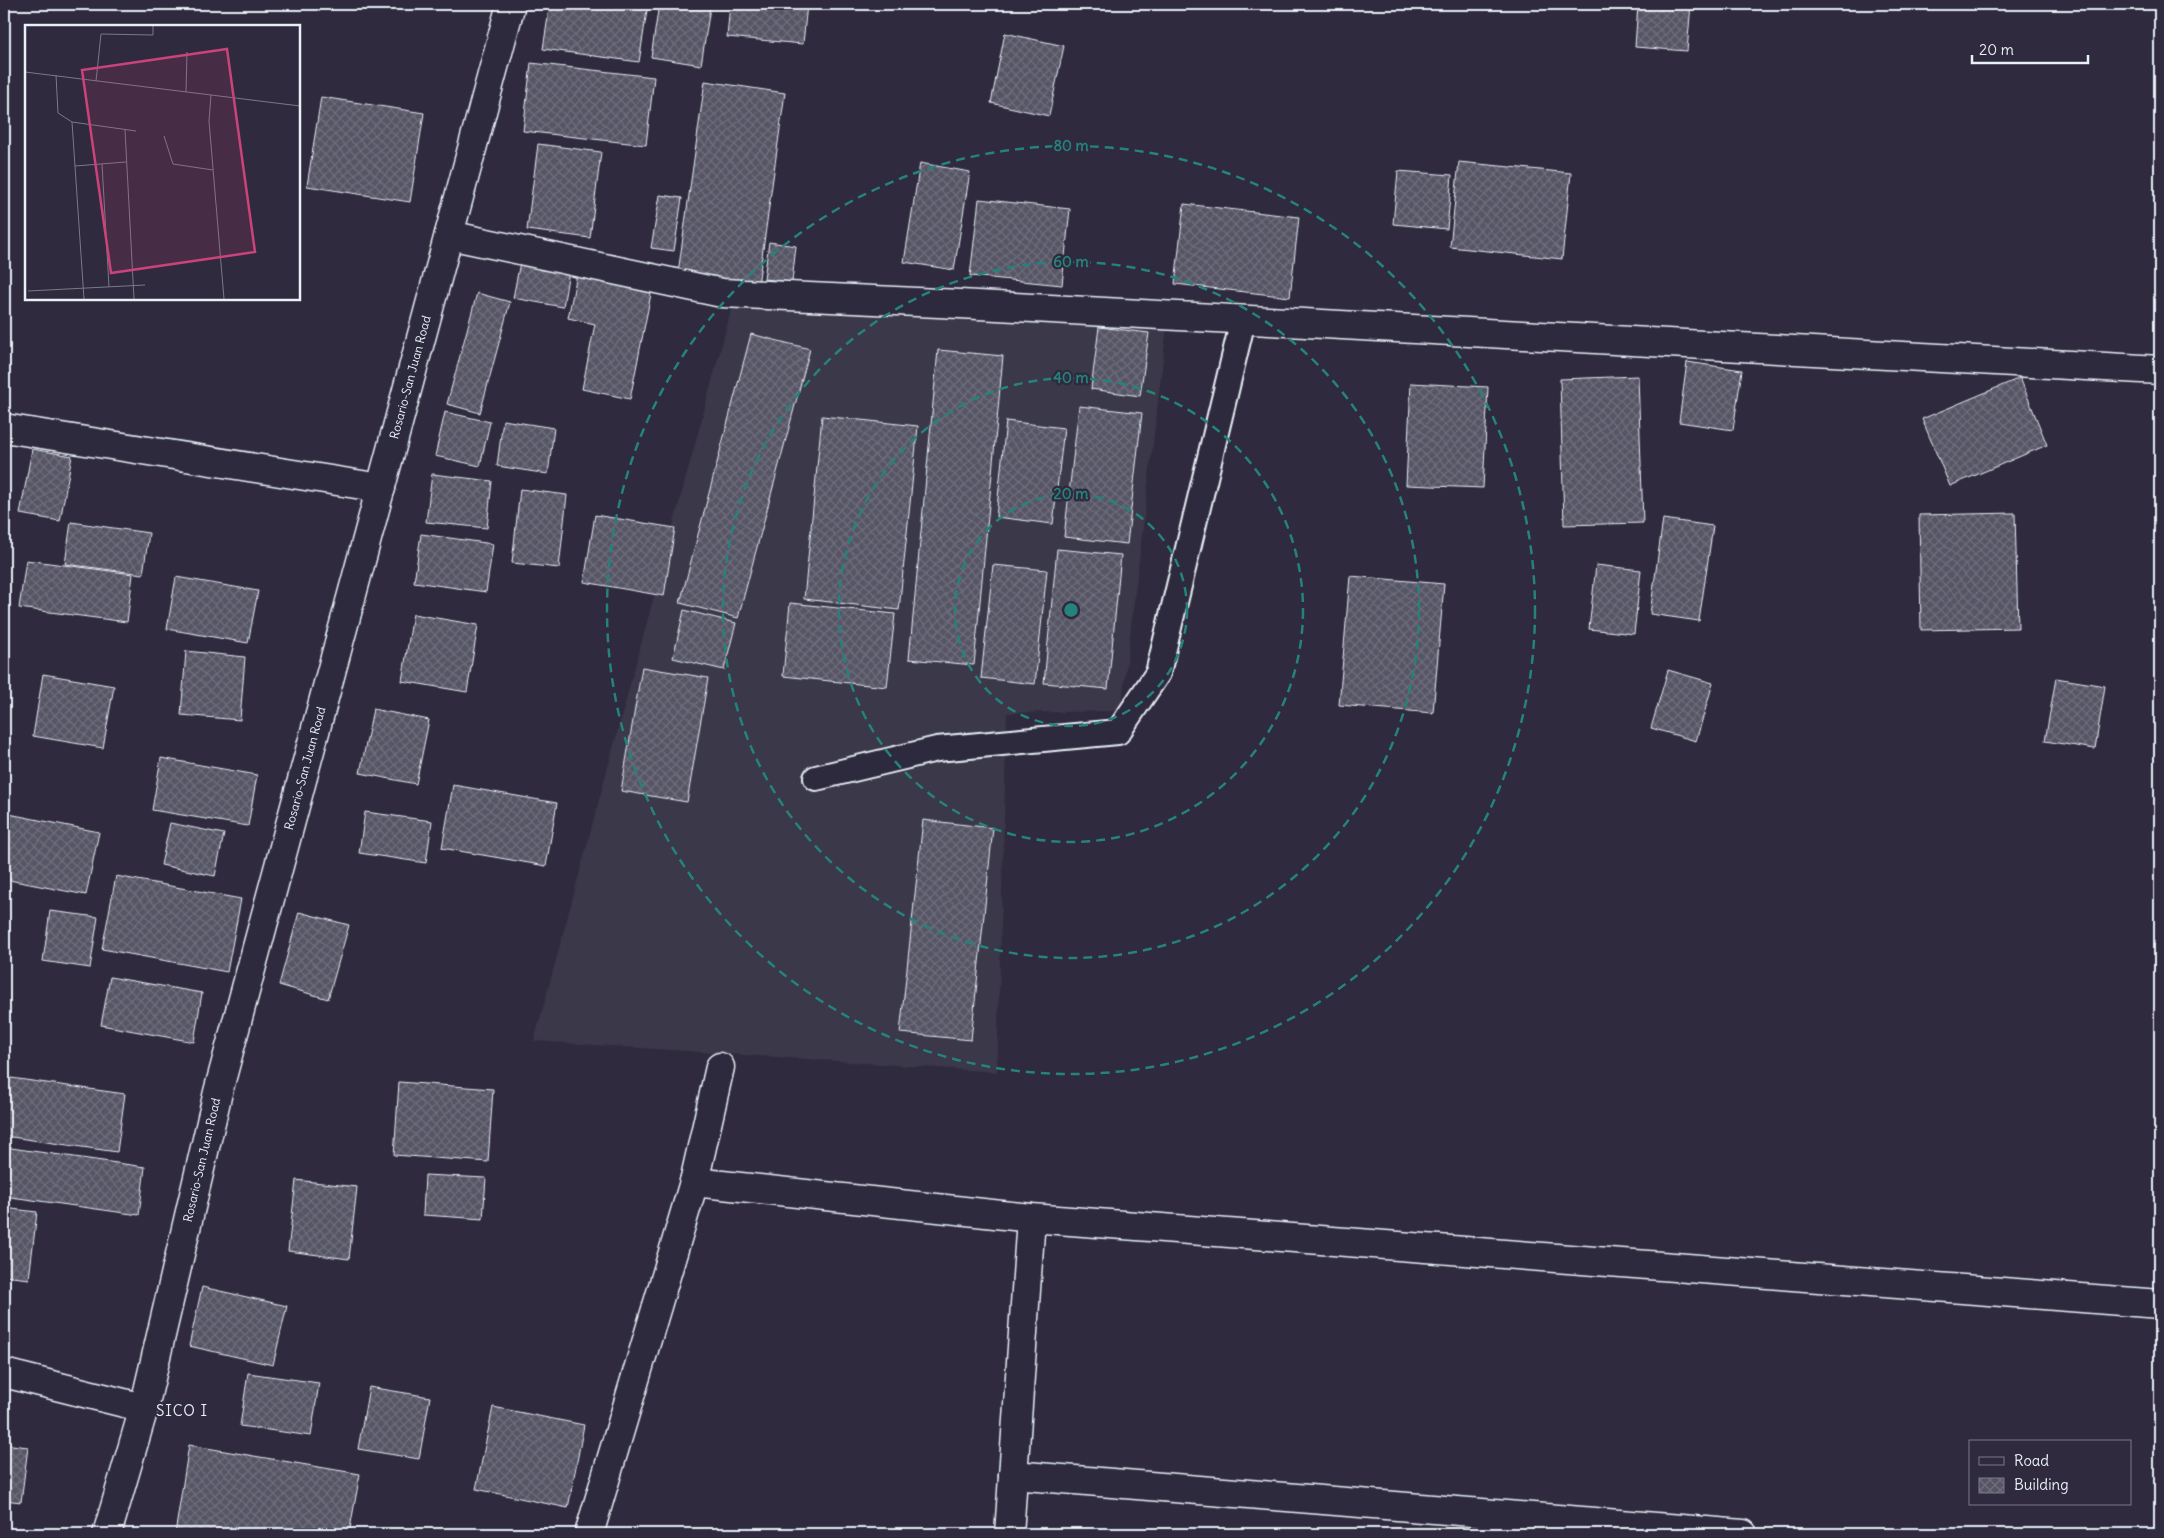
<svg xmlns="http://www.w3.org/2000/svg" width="2164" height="1538" viewBox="0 0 2164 1538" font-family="Delius,sans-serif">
<defs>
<pattern id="building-cross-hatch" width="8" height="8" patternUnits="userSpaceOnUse" patternTransform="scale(1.25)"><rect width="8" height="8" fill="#575565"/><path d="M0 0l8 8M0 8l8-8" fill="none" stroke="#6f6e7c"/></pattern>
</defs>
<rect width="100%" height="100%" fill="#2f2a3d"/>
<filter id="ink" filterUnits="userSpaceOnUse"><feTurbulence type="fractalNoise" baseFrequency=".02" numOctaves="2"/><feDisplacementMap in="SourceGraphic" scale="10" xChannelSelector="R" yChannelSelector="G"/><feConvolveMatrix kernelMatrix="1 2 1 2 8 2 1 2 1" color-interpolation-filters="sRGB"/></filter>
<g filter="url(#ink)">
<polygon fill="#3b3749" points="734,299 1167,327 1121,711 1007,713 997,1072 534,1041"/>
<g fill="url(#building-cross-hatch)" stroke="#e8f1f8">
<polygon points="550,4 648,4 639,62 543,49"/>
<polygon points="659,4 681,4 710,8 701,65 651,57"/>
<polygon points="730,4 807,4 803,44 727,37"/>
<polygon points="1638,4 1691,4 1687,51 1635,47"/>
<polygon points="1005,33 1064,46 1049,116 991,103"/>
<polygon points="531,63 654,77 646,145 523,131"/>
<polygon points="705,81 785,93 758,285 678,273"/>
<polygon points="321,97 424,113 410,202 307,186"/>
<polygon points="538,144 601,152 590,238 527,230"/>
<polygon points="1459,162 1571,173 1562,259 1450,247"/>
<polygon points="920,163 970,172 954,270 904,262"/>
<polygon points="1398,171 1452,175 1447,229 1393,224"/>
<polygon points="660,195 682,198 674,251 651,248"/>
<polygon points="979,199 1070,209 1062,285 970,276"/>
<polygon points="1184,204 1299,217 1290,297 1175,284"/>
<polygon points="769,242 796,246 792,282 764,279"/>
<polygon points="520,262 569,271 563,307 513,298"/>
<polygon points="577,274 652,289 630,399 582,389 595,324 568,318"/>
<polygon points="477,293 510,302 480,413 447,404"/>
<polygon points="1099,327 1149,333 1140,396 1091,389"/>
<polygon points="751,334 810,349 738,618 680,603"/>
<polygon points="938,350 1003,356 974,665 909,659"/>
<polygon points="1687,362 1742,370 1733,430 1679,422"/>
<polygon points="1638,376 1643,523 1564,525 1560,379"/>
<polygon points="2020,378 2047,445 1950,486 1922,419"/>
<polygon points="1411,383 1488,387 1483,488 1406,485"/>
<polygon points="1079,406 1142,413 1127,544 1064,537"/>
<polygon points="445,412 490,422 480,466 435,456"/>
<polygon points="822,416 918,426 899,610 804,599"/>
<polygon points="503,420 554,428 548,474 497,466"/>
<polygon points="1006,421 1064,428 1053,524 996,517"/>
<polygon points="32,449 72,456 60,521 20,514"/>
<polygon points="432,474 492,481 487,528 426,522"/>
<polygon points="520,489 567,495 559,568 512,563"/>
<polygon points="2015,513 2018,628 1921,630 1919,515"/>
<polygon points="595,515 675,528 664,596 584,582"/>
<polygon points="1663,519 1713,526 1699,621 1650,614"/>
<polygon points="71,522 149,533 143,574 65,564"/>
<polygon points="421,534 493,544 486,592 414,582"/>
<polygon points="1057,549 1121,555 1108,689 1044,683"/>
<polygon points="26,560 133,574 127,622 19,608"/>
<polygon points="993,565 1047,570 1035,684 981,678"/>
<polygon points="1596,565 1641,570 1634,634 1589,629"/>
<polygon points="1350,576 1444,584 1433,713 1339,705"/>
<polygon points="176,577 258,591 248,643 167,629"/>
<polygon points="790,603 895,614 887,687 783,676"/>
<polygon points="684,610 736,623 724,670 673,658"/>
<polygon points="413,614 478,625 467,692 402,681"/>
<polygon points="186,651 245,657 240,720 181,715"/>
<polygon points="642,667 708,678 687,802 621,791"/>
<polygon points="1668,670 1713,683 1696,741 1651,728"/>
<polygon points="43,674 114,686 103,748 33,736"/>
<polygon points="2056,678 2105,686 2095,749 2045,741"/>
<polygon points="373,709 429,720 416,784 360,773"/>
<polygon points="161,758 257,775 248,826 152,810"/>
<polygon points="453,785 557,803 546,866 442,848"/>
<polygon points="365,812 432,821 426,863 359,853"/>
<polygon points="4,813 99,832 86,895 4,879"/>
<polygon points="923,820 993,828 971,1040 900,1033"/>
<polygon points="170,823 224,834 215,876 161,865"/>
<polygon points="116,876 241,899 227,972 102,949"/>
<polygon points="4,890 7,890 4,925"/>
<polygon points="50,911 98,917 90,968 43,961"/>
<polygon points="299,912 349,925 328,999 279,985"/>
<polygon points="110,977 202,993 194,1042 101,1025"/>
<polygon points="4,1077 125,1094 117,1152 4,1136"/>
<polygon points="399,1082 493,1089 488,1162 394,1155"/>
<polygon points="4,1147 145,1167 139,1215 4,1196"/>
<polygon points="425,1175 486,1178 483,1219 423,1215"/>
<polygon points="296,1180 357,1187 349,1259 288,1251"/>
<polygon points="4,1208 37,1212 29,1279 4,1276"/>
<polygon points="202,1287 287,1306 273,1365 189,1346"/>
<polygon points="248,1373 319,1383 311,1436 240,1426"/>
<polygon points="369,1387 430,1397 419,1459 358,1449"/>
<polygon points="493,1407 584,1425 568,1508 476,1489"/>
<polygon points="4,1444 28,1447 21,1502 4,1500"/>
<polygon points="189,1445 360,1474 349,1534 175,1534"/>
</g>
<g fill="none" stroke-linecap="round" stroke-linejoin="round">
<defs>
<polyline id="lane" points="816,778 937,749 1118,732 1158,673 1243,320"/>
<g id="street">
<polyline points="4,428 381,488"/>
<polyline points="694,1182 1031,1218 2160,1304"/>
<polyline points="4,1373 144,1408"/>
<polyline points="1013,1475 1743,1534"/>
<polyline points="589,1534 694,1182 720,1067"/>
<polyline points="1009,1534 1031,1218"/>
</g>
<polyline id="secondary" points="449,235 722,293 960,304 2160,370"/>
<g id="primary">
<path id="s1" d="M107 1534 144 1408 218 1092 511 4"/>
</g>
</defs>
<use href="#lane" stroke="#e8f1f8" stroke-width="28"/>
<use href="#street" stroke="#e8f1f8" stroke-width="31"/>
<use href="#secondary" stroke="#e8f1f8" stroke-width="31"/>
<use href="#primary" stroke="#e8f1f8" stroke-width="31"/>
<use href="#lane" stroke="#2f2a3d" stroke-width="24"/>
<use href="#street" stroke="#2f2a3d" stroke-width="28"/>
<use href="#secondary" stroke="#2f2a3d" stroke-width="28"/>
<use href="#primary" stroke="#2f2a3d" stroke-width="28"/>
</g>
</g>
<g fill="none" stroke="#25827c" stroke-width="2.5" stroke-dasharray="9 6">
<circle cx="1071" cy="610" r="116"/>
<circle cx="1071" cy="610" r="232"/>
<circle cx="1071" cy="610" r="348"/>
<circle cx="1071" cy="610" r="464"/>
</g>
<g text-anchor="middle" stroke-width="4.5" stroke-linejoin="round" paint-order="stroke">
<g font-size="12" fill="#e8f1f8" stroke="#2f2a3d">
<text dy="4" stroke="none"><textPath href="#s1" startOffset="1196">Rosario-San Juan Road</textPath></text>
<text dy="4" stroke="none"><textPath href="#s1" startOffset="791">Rosario-San Juan Road</textPath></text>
<text dy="4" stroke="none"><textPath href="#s1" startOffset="386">Rosario-San Juan Road</textPath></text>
</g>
<g font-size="15" letter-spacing="1" fill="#e8f1f8" stroke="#2f2a3d">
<text x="182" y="1416">SICO I</text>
</g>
</g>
<g transform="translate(25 25)">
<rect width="275" height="275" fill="#2f2a3d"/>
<path fill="none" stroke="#797a88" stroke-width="1" d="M0 47 275 81M31 50 33 88 47 97 111 106M71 56 76 9 128 10V1M161 67 162 27M186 70 184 96 199 274M47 97 59 274M100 105 109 274M139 111 148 139 188 145M77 139 84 262M50 141 101 137M3 266 120 260"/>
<path fill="#ca437a" fill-opacity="0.15" stroke="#ca437a" stroke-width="2.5" d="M202 24 230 227 86 248 57 45Z"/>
<rect width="275" height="275" fill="none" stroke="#e8f1f8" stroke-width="2.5"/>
</g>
<circle cx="1071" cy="610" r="8" fill="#25827c" stroke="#2f2a3d" stroke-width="2.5"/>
<g font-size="15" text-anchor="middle" font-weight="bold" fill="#25827c" stroke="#2f2a3d" stroke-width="4.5" stroke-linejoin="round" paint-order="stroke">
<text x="1071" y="151">80 m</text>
<text x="1071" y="267">60 m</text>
<text x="1071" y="383">40 m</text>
<text x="1071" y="499">20 m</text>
</g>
<rect width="2164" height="1538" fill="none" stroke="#2f2a3d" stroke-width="20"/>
<rect x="10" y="10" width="2144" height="1518" fill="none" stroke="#e8f1f8" stroke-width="2" filter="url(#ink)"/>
<rect x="1969" y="1440" width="162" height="65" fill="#2f2a3d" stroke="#797a88"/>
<rect x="1979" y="1457" width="25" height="8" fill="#2f2a3d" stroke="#797a88"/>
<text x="2014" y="1466" font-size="15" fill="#e8f1f8">Road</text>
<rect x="1979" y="1478" width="25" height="15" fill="url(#building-cross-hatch)" stroke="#797a88"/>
<text x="2014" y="1490" font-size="15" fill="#e8f1f8">Building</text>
<path d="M1972 55v8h116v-8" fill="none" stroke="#e8f1f8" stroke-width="2.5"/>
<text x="1979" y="55" font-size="15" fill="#e8f1f8" stroke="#2f2a3d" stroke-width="4" paint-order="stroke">20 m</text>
</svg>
